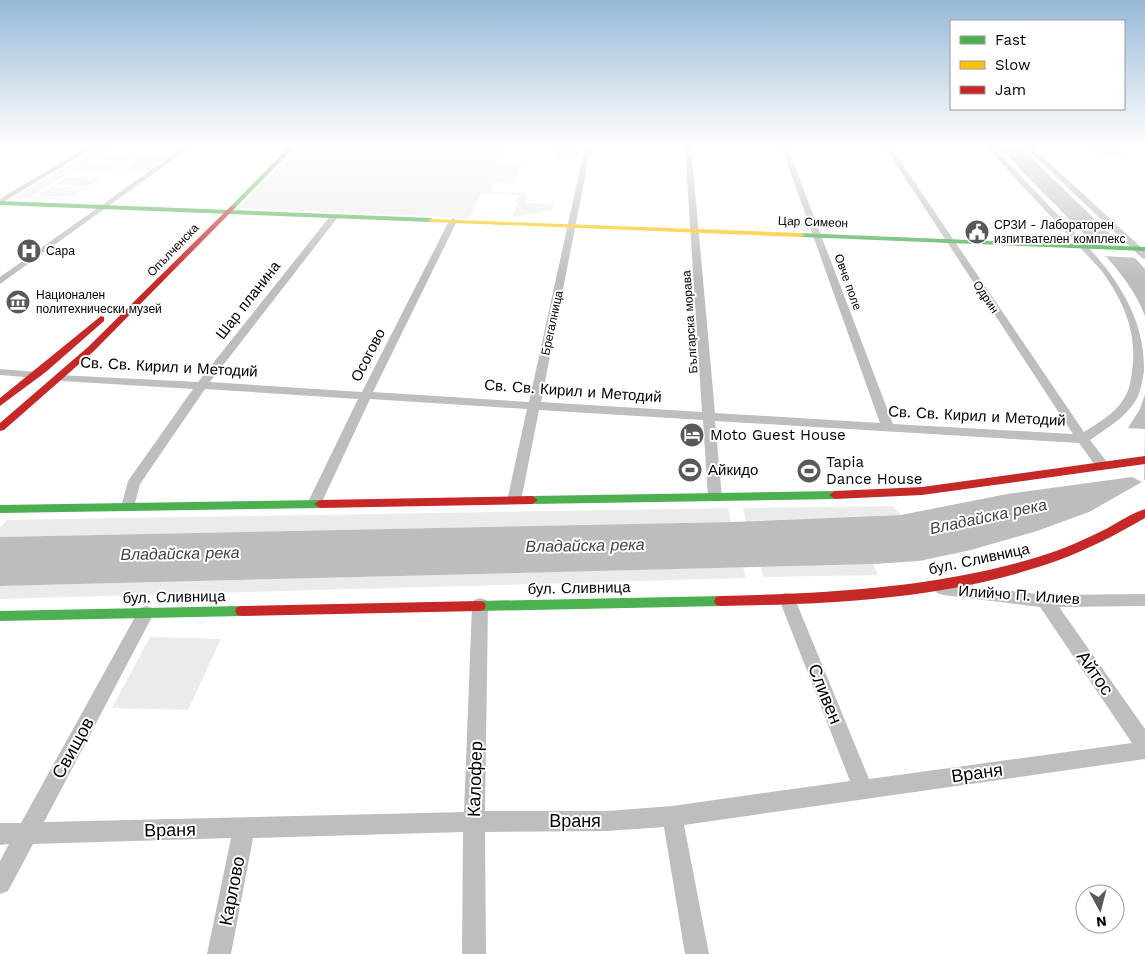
<svg xmlns="http://www.w3.org/2000/svg" width="1145" height="954" viewBox="0 0 1145 954" font-family="'Work Sans',sans-serif">
<rect width="100%" height="100%" fill="#fff"/>
<g fill="#ebebeb">
<polygon points="99,146 113,146 102,154 137,155 127,162 90,161 93,158 89,162 125,163 114,170 77,169 83,164 31,197 93,201 14,198"/>
<polygon points="300,146 502,146 496,161 522,162 517,176 490,175 517,177 514,184 494,183 491,192 524,193 523,195 481,194 469,218 238,208"/>
<polygon points="558,146 579,146 575,159 554,158"/>
<path d="M1085 146C1094 146 1099 147 1106 149 1118 153 1118 147 1131 156L1100 155Z"/>
<polygon points="146,154 172,154 150,170 123,169"/>
<polygon points="66,177 100,178 88,186 54,185"/>
<polygon points="51,187 85,188 72,197 37,195"/>
<polygon points="518,196 527,196 525,203 553,204 552,210 512,217 518,203 515,202"/>
<polygon points="893,506 901,515 746,521 743,508"/>
<polygon points="728,508 731,522 0,537 0,528 7,520"/>
<polygon points="873,564 878,575 763,577 761,566"/>
<polygon points="743,567 746,578 0,599 0,586"/>
<polygon points="150,637 221,639 188,710 112,708"/>
</g>
<g fill="#bdbdbd">
<path d="M997 146H1019L1135 258 1145 269V316C1130 277 1099 249 1070 220 1046 195 1022 171 997 146Z"/>
<polygon points="1145,394 1145,479 1142,482 1089,512 1037,531 971,550 919,561 873,564 0,586 0,537 731,522 901,515 1007,494 1050,480 1107,448 1128,428 1140,409"/>
</g>
<g fill="#fff">
<polygon points="1082,236 1117,237 1139,258 1102,256"/>
<polygon points="1125,428 1145,429 1144,483 1132,477 1007,494 1082,462 1106,446"/>
</g>
<g fill="none" stroke-linecap="round" stroke-linejoin="round">
<g fill="#bebebe" fill-rule="evenodd">
<polygon points="88,146 96,146 0,204 0,199"/>
<polygon points="185,146 192,146 0,284 0,277"/>
<path d="M585 146H591L541 402 702 412 685 146H691L715 413 880 423 781 146H787L893 424 1073 434 884 146H890L1084 432C1098 423 1114 414 1123 400 1129 392 1131 381 1132 371 1138 333 1123 300 1101 270L985 146H992C1016 171 1039 195 1063 220 1104 263 1145 306 1144 371 1142 381 1141 392 1136 400 1125 418 1107 428 1090 440L1110 466 1108 469H1098L1079 443 715 421 722 497 720 500H710L708 497 703 420 539 410 521 501 519 504H509L507 501 527 409 370 399 321 504 319 508H309L307 504 358 399 205 389 140 484 133 511H123L121 507 128 481 193 389 62 381 56 377 58 375 198 382 331 215 338 217 210 382 362 392 449 221 453 218 457 221 373 392 529 402Z"/>
<polygon points="1024,146 1031,146 1145,251 1145,259 1142,258"/>
<polygon points="0,369 37,372 43,375 37,378 0,375"/>
<polygon points="943,583 1045,595 1145,594 1145,606 1059,607 1145,729 1145,759 684,825 709,954 685,954 664,827 607,831 485,832 486,954 462,954 463,832 253,838 231,954 207,954 231,838 33,844 8,891 0,894 0,861 9,844 0,845 0,823 21,823 140,608 146,606 152,608 154,613 44,822 464,812 472,605 474,600 480,598 486,600 488,605 485,811 607,811 672,806 850,781 779,599 781,594 787,593 793,594 795,599 869,779 1132,743 1040,607 943,595 937,593 935,589 937,585"/>
</g>
<g fill="#4caf50" fill-rule="evenodd">
<polygon points="290,146 296,146 235,208 231,208 231,206"/>
<polygon points="0,201 431,218 434,220 431,222 0,205"/>
<polygon points="798,233 1145,247 1145,251 801,237 797,235"/>
<polygon points="835,491 841,495 835,499 532,504 526,500 532,496"/>
<polygon points="320,500 326,504 320,508 0,513 0,505"/>
<polygon points="721,596 726,597 728,601 726,605 721,606 479,611 474,610 472,606 474,602 479,601"/>
<polygon points="242,606 247,607 249,611 247,615 242,616 0,621 0,611"/>
</g>
<polygon fill="#ffc107" fill-rule="evenodd" points="429,219 801,233 805,235 801,237 431,222 428,220"/>
<g fill="#c62828" fill-rule="evenodd">
<polygon points="231,206 236,207 94,351 4,430 0,431 0,423 88,347"/>
<polygon points="101,316 104,317 104,321 47,371 0,406 0,398"/>
<polygon points="1145,456 1145,464 922,495 835,499 829,495 835,491 922,487"/>
<polygon points="532,496 538,500 532,504 320,508 314,504 320,500"/>
<path d="M1145 509V518C1117 534 1089 549 1059 560 951 599 835 604 721 606L716 605 714 601 716 597 721 596C829 593 937 588 1041 556 1064 549 1086 539 1108 528 1120 521 1132 513 1145 509Z"/>
<polygon points="479,601 484,602 486,606 484,610 479,611 242,616 237,615 235,611 237,607 242,606"/>
</g>
</g>
<linearGradient id="sky" x2="0" y2="1"><stop stop-color="#97b8d7"/><stop offset="0.52" stop-color="#fff"/><stop offset="1" stop-color="#fff" stop-opacity="0"/></linearGradient>
<rect width="1145" height="280" fill="url(#sky)"/>
<defs>
<symbol id="civic-disc" viewBox="-11 -11 22 22"><circle r="9.5" fill="#595959" stroke="#fff"/><path d="M-.6-6.5H3V-4.5H.6V-3L4-1V1h2V6H-6V1h2V-1L-.6-3ZM-1.2 2.5V6h2.4V2.5Z" fill="#fff"/></symbol>
<symbol id="hospital-disc" viewBox="-11 -11 22 22"><circle r="9.5" fill="#595959" stroke="#fff"/><path d="M-5-5h3v3.5h4V-5h3V5h-3V1.5h-4V5h-3Z" fill="#fff"/></symbol>
<symbol id="museum-disc" viewBox="-11 -11 22 22"><circle r="9.5" fill="#595959" stroke="#fff"/><path d="M0-6L6-3V-2H-6V-3ZM-5-1h2V3h-2ZM-1-1h2V3h-2ZM3-1h2V3H3ZM-6 4H6V6H-6Z" fill="#fff"/></symbol>
<symbol id="hotel-disc" viewBox="-11 -11 22 22"><circle r="9.5" fill="#595959" stroke="#fff"/><path d="M-6-4.5h1.5V1H6V5H4.5V3h-9V5H-6ZM-4 0a1.8 1.8 0 1 1 3.6 0ZM.5 0V-2.5h3Q6-2.5 6 0Z" fill="#fff"/></symbol>
<symbol id="stadium-disc" viewBox="-11 -11 22 22"><circle r="9.5" fill="#595959" stroke="#fff"/><path d="M0-5a6.5 5 0 1 0 0 10a6.5 5 0 1 0 0-10ZM-3.5-1.8h7v3.6h-7Z" fill="#fff"/></symbol>
</defs>
<g fill-rule="evenodd">
<use href="#civic-disc" x="963" y="218" width="28" height="28"/>
<use href="#hospital-disc" x="15" y="237" width="28" height="28"/>
<use href="#museum-disc" x="4" y="288" width="28" height="28"/>
<use href="#hotel-disc" x="678" y="421" width="28" height="28"/>
<use href="#stadium-disc" x="676" y="456" width="28" height="28"/>
<use href="#stadium-disc" x="795" y="457" width="28" height="28"/>
</g>
<g text-anchor="middle" stroke-width="4" stroke-linejoin="round" paint-order="stroke">
<g font-size="12" fill="#000" stroke="#fff">
<text transform="translate(813 222) rotate(2)" y="4">Цар Симеон</text>
<text transform="translate(173 250) rotate(-46)" y="4">Опълченска</text>
<text transform="translate(848 282) rotate(70)" y="4">Овче поле</text>
<text transform="translate(986 297) rotate(56)" y="4">Одрин</text>
<text transform="translate(690 322) rotate(-94)" y="4">Българска морава</text>
<text transform="translate(552 323) rotate(-78)" y="4">Брегалница</text>
</g>
<g font-size="12" fill="#000" stroke="#fff" text-anchor="start">
<text x="994" y="229">СРЗИ - Лабораторен<tspan x="994" dy="14">изпитвателен комплекс</tspan></text>
<text x="46" y="255">Сара</text>
<text x="36" y="299">Национален<tspan x="36" dy="14">политехнически музей</tspan></text>
</g>
<g font-size="15" fill="#000" stroke="#fff">
<text transform="translate(248 300) rotate(-52)" y="5">Шар планина</text>
<text transform="translate(368 355) rotate(-63)" y="5">Осогово</text>
<text transform="translate(169 367) rotate(3)" y="5">Св. Св. Кирил и Методий</text>
<text transform="translate(573 391) rotate(4)" y="5">Св. Св. Кирил и Методий</text>
<text transform="translate(977 416) rotate(3)" y="5">Св. Св. Кирил и Методий</text>
<text transform="translate(979 559) rotate(-12)" y="5">бул. Сливница</text>
<text transform="translate(579 588) rotate(-1)" y="5">бул. Сливница</text>
<text transform="translate(1019 595) rotate(4)" y="5">Илийчо П. Илиев</text>
<text transform="translate(174 597) rotate(-1)" y="5">бул. Сливница</text>
</g>
<g font-size="15" fill="#000" stroke="#fff" text-anchor="start">
<text x="710" y="440">Moto Guest House</text>
<text x="826" y="467">Tapia<tspan x="826" dy="17">Dance House</tspan></text>
<text x="708" y="475">Айкидо</text>
</g>
<g font-size="16" font-style="italic" fill="#424242" stroke="#fff">
<text transform="translate(988 516) rotate(-12)" y="6">Владайска река</text>
<text transform="translate(585 545) rotate(-1)" y="6">Владайска река</text>
<text transform="translate(180 553) rotate(-1)" y="6">Владайска река</text>
</g>
<g font-size="18" fill="#000" stroke="#fff">
<text transform="translate(1095 673) rotate(55)" y="6">Айтос</text>
<text transform="translate(825 694) rotate(68)" y="6">Сливен</text>
<text transform="translate(73 748) rotate(-61)" y="6">Свищов</text>
<text transform="translate(977 773) rotate(-8)" y="6">Враня</text>
<text transform="translate(475 779) rotate(-88)" y="6">Калофер</text>
<text x="575" y="827">Враня</text>
<text transform="translate(170 830) rotate(-1)" y="6">Враня</text>
<text transform="translate(232 891) rotate(-79)" y="6">Карлово</text>
</g>
</g>
<rect x="950" y="20" width="175" height="90" fill="#ffffff" stroke="#999999"/>
<rect x="960" y="36" width="25" height="8" fill="#4caf50" stroke="#999999"/>
<text x="995" y="45" font-size="15" fill="#000000">Fast</text>
<rect x="960" y="61" width="25" height="8" fill="#ffc107" stroke="#999999"/>
<text x="995" y="70" font-size="15" fill="#000000">Slow</text>
<rect x="960" y="86" width="25" height="8" fill="#c62828" stroke="#999999"/>
<text x="995" y="95" font-size="15" fill="#000000">Jam</text>
<g transform="translate(1100 909) rotate(173)"><circle r="24" fill="#ffffff" stroke="#999999"/>
<path d="M0-4L9 19L0 12L-9 19Z" fill="#595959"/>
<text y="-8" font-size="14" font-weight="bold" text-anchor="middle" fill="#000000">N</text>
</g>
</svg>
